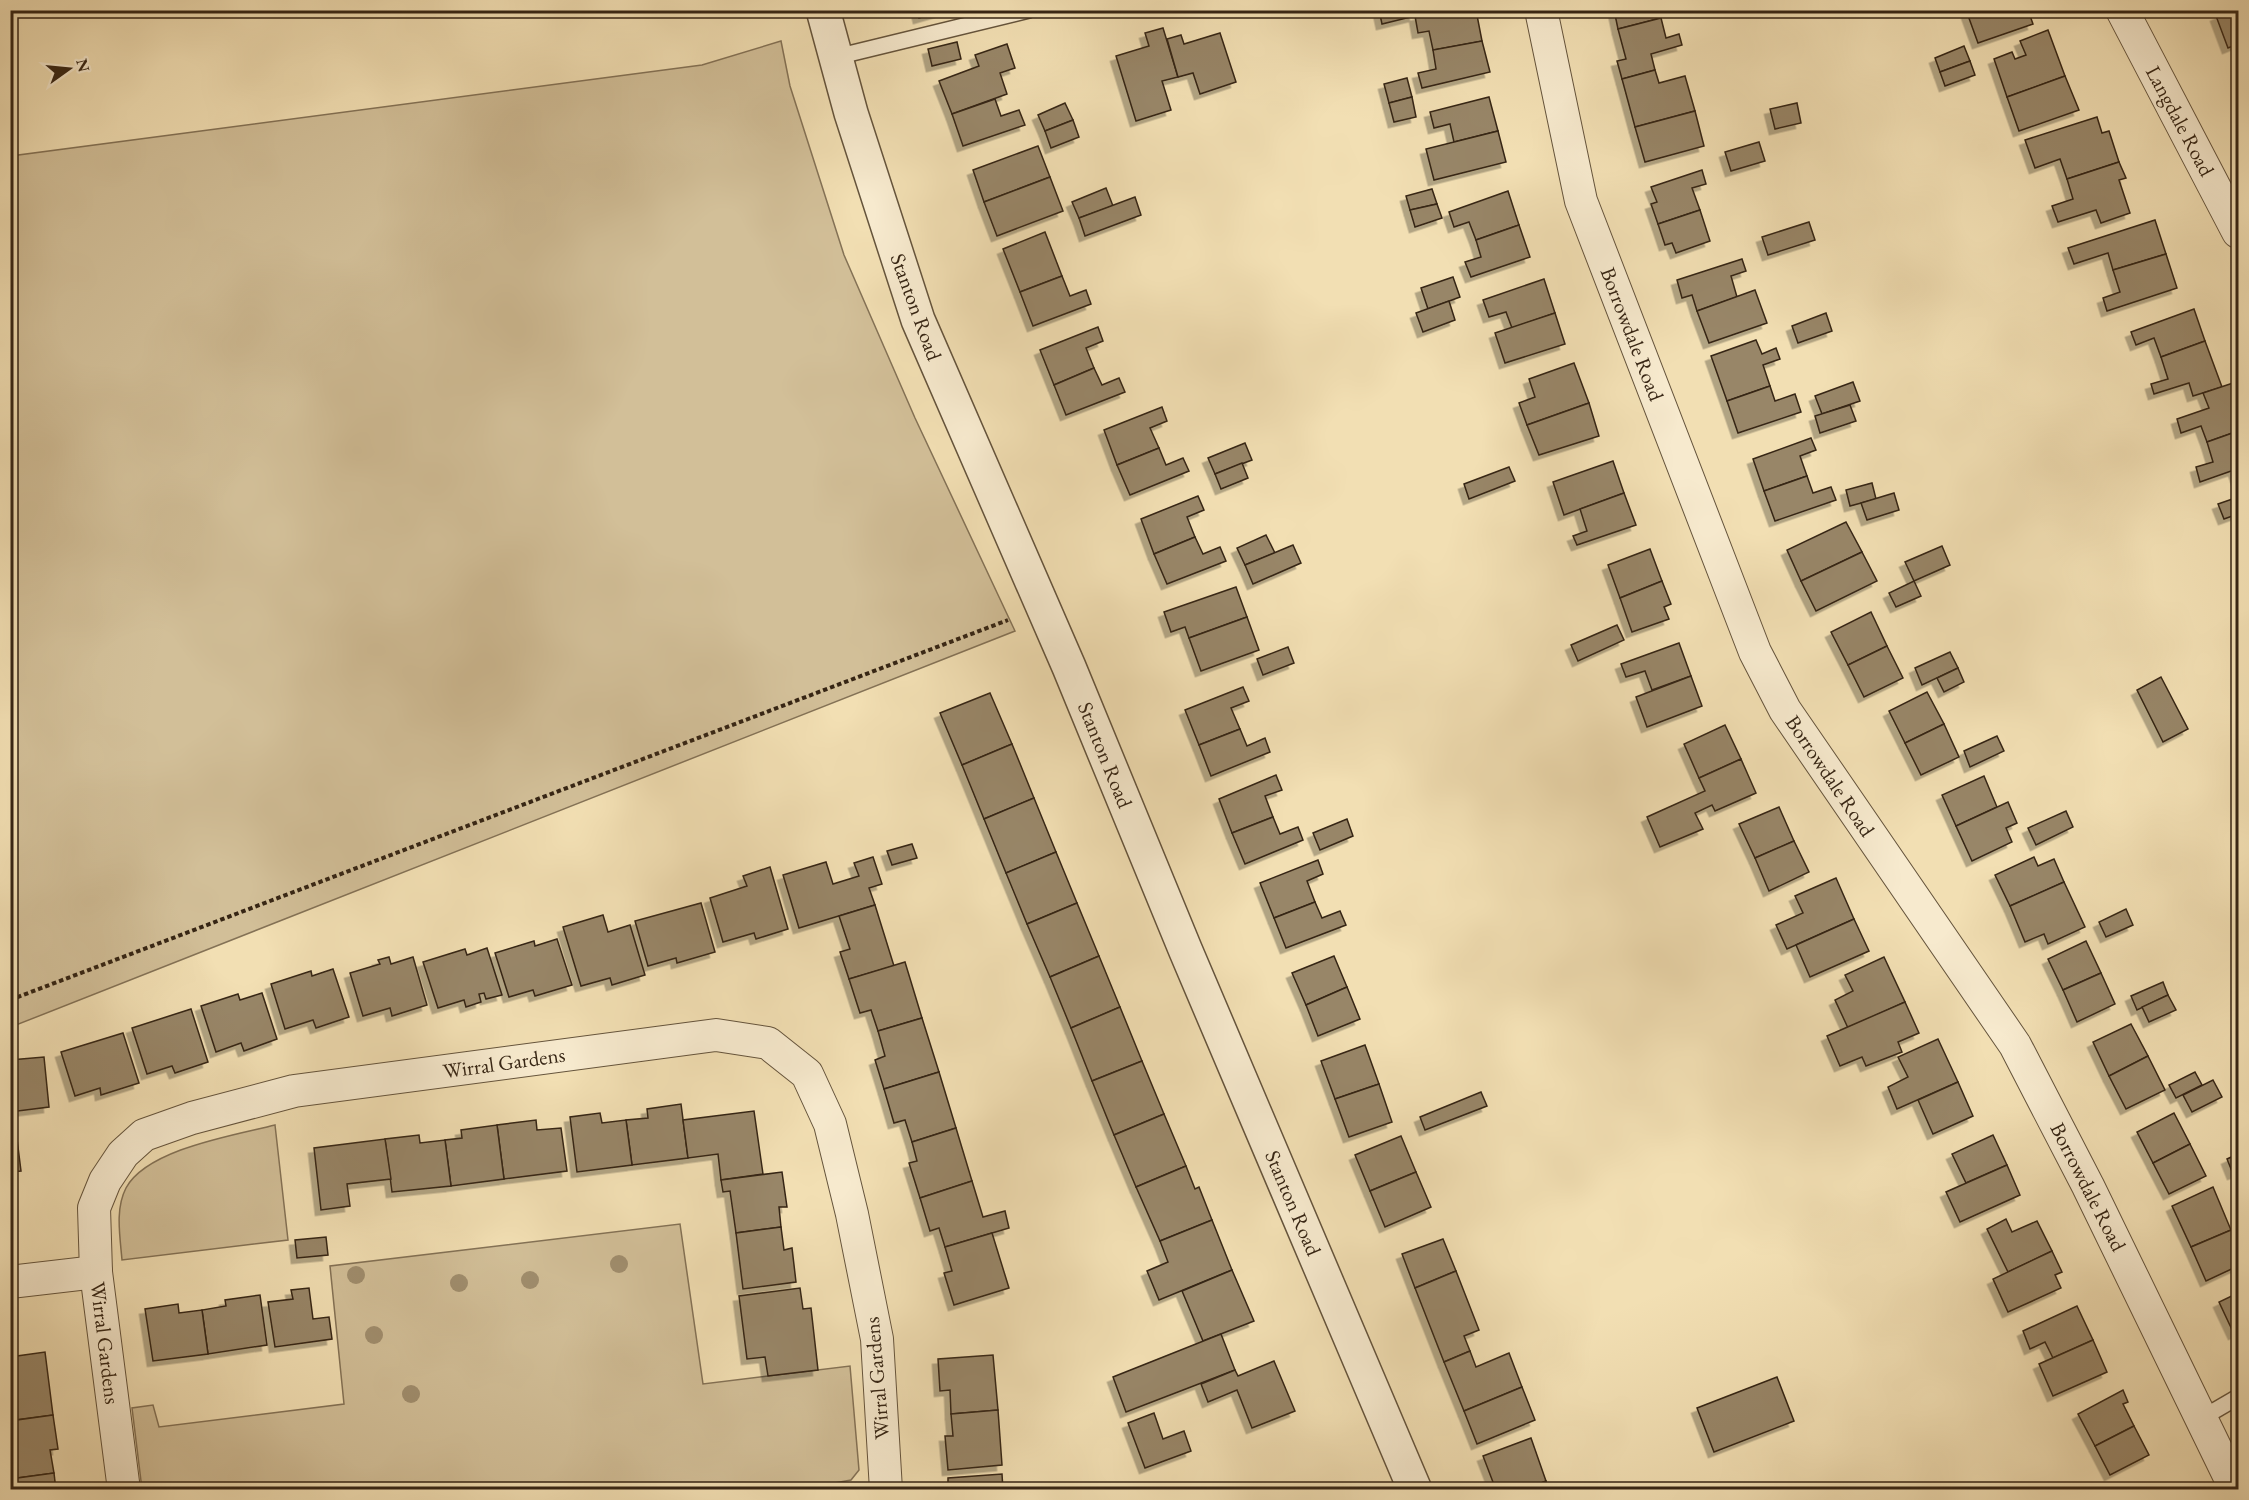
<svg xmlns="http://www.w3.org/2000/svg" width="2249" height="1500" viewBox="0 0 2249 1500" font-family="'EB Garamond',serif">
<defs>
<filter id="shadow"><feDropShadow dx="-5.5" dy="5.5" stdDeviation="0" flood-color="#0004"/></filter>
</defs>
<rect width="100%" height="100%" fill="#f2dfb3"/>
<filter id="stains"><feTurbulence type="fractalNoise" baseFrequency=".00333" numOctaves="4"/><feColorMatrix values="0 0 0 0 .2 0 0 0 0 .09 0 0 0 0 .02 0 0 0 .5 -.17"/></filter>
<radialGradient id="worn" r=".72"><stop offset=".6" stop-color="#630" stop-opacity="0"/><stop offset="1" stop-color="#630" stop-opacity=".3"/></radialGradient>
<g fill="#d2bf98" stroke="#847256" stroke-width="1.5">
<polygon points="781,41 790,86 844,255 915,418 1015,631 11,1027 11,156 702,65"/>
<path d="M275 1125 288 1240 122 1260C120 1236 115 1209 126 1188 147 1149 235 1135 275 1125Z"/>
<polygon points="680,1224 703,1384 850,1366 859,1470 851,1480 796,1490 142,1489 132,1408 153,1405 159,1427 344,1404 330,1266"/>
</g>
<g fill="#988667" stroke="#362514" stroke-width="1.5" filter="url(#shadow)">
<polygon points="917,10 940,10 940,12 919,18"/>
<polygon points="1379,10 1414,10 1415,16 1382,24"/>
<polygon points="1443,10 1476,10 1482,41 1433,50 1429,31 1418,33 1415,16"/>
<polygon points="1614,10 1659,10 1661,18 1618,29"/>
<polygon points="1966,10 2028,10 2033,24 1978,43"/>
<polygon points="2230,10 2238,10 2238,44 2228,48 2216,16"/>
<polygon points="1661,18 1666,38 1679,34 1682,45 1651,54 1655,70 1622,79 1617,61 1626,59 1618,29"/>
<polygon points="1163,28 1178,77 1162,81 1171,110 1136,121 1116,56 1149,46 1145,33"/>
<polygon points="2048,30 2065,76 2007,97 1994,59 2012,52 2015,59 2026,55 2020,41"/>
<polygon points="1220,33 1236,82 1200,94 1193,73 1178,77 1167,39 1181,35 1184,44"/>
<polygon points="1482,41 1490,72 1422,88 1418,73 1436,69 1433,50"/>
<polygon points="957,42 961,59 932,66 928,49"/>
<polygon points="1007,44 1015,68 1000,73 1007,94 952,114 939,81 979,66 975,55"/>
<polygon points="1964,46 1970,61 1940,72 1935,58"/>
<polygon points="1970,61 1975,75 1945,86 1940,72"/>
<polygon points="1655,70 1659,83 1685,76 1695,111 1635,127 1622,79"/>
<polygon points="2065,76 2079,110 2019,131 2007,97"/>
<polygon points="1407,78 1412,97 1389,103 1384,84"/>
<polygon points="1412,97 1416,117 1394,122 1389,103"/>
<polygon points="1489,97 1498,131 1454,142 1450,124 1434,128 1430,112"/>
<polygon points="995,99 1001,116 1019,110 1025,125 963,146 952,114"/>
<polygon points="1065,103 1073,120 1045,131 1038,115"/>
<polygon points="1797,103 1801,123 1775,129 1770,109"/>
<polygon points="1695,111 1704,146 1645,162 1635,127"/>
<polygon points="2097,117 2102,133 2109,131 2119,162 2067,179 2060,159 2035,168 2025,140"/>
<polygon points="1073,120 1079,137 1051,148 1045,131"/>
<polygon points="1498,131 1506,162 1434,180 1426,149"/>
<polygon points="1759,142 1765,161 1731,171 1725,152"/>
<polygon points="1038,146 1050,177 984,202 973,170"/>
<polygon points="2119,162 2126,178 2119,180 2130,213 2101,223 2096,210 2058,222 2052,206 2073,199 2067,179"/>
<polygon points="1702,170 1706,184 1692,188 1700,210 1658,224 1651,204 1657,202 1651,187"/>
<polygon points="1050,177 1063,211 997,236 984,202"/>
<polygon points="1106,188 1113,206 1079,218 1072,202"/>
<polygon points="1432,189 1437,204 1410,210 1406,196"/>
<polygon points="1508,191 1519,225 1476,240 1469,222 1454,227 1449,212"/>
<polygon points="1135,197 1141,215 1085,236 1079,218"/>
<polygon points="1437,204 1442,218 1415,227 1410,210"/>
<polygon points="1700,210 1710,241 1676,253 1672,243 1665,245 1658,224"/>
<polygon points="2155,220 2166,254 2113,270 2108,253 2074,264 2068,248"/>
<polygon points="1809,222 1815,240 1768,255 1762,237"/>
<polygon points="1519,225 1530,257 1471,277 1465,262 1481,257 1476,240"/>
<polygon points="1045,232 1062,276 1020,292 1003,249"/>
<polygon points="2166,254 2177,288 2107,311 2103,298 2120,292 2113,270"/>
<polygon points="1742,259 1746,271 1731,276 1737,297 1697,311 1692,295 1682,298 1677,280"/>
<polygon points="1062,276 1070,296 1086,290 1091,304 1033,326 1020,292"/>
<polygon points="1453,277 1460,297 1428,309 1421,288"/>
<polygon points="1544,279 1555,313 1512,328 1506,312 1489,317 1483,300"/>
<polygon points="1755,290 1767,323 1709,343 1697,311"/>
<polygon points="1449,301 1455,320 1423,332 1416,313"/>
<polygon points="2194,309 2205,341 2161,357 2154,338 2136,345 2131,332"/>
<polygon points="1555,313 1565,344 1505,363 1495,333"/>
<polygon points="1826,313 1832,331 1798,343 1792,326"/>
<polygon points="1098,327 1103,341 1086,348 1094,368 1054,385 1040,350"/>
<polygon points="1756,340 1762,354 1776,348 1780,359 1763,365 1770,386 1727,401 1711,356"/>
<polygon points="2205,341 2222,387 2193,396 2189,383 2154,394 2151,384 2168,379 2161,357"/>
<polygon points="1574,363 1589,403 1527,425 1519,403 1535,397 1529,379"/>
<polygon points="1094,368 1102,385 1119,378 1125,392 1066,415 1054,385"/>
<polygon points="1853,382 1860,401 1822,414 1815,396"/>
<polygon points="2236,382 2238,390 2238,431 2207,442 2201,426 2181,433 2177,419 2209,408 2203,393"/>
<polygon points="1770,386 1775,401 1795,394 1801,412 1738,433 1727,401"/>
<polygon points="1589,403 1599,436 1539,455 1527,425"/>
<polygon points="1850,405 1856,421 1820,433 1815,416"/>
<polygon points="1162,407 1167,421 1150,428 1159,448 1117,465 1104,430"/>
<polygon points="2238,431 2238,482 2234,470 2200,482 2196,467 2213,462 2207,442"/>
<polygon points="1811,438 1816,450 1800,456 1807,476 1764,491 1753,459"/>
<polygon points="1245,443 1252,460 1215,474 1208,458"/>
<polygon points="1159,448 1166,465 1183,458 1189,471 1130,495 1117,465"/>
<polygon points="1613,461 1624,493 1564,515 1553,482"/>
<polygon points="1242,463 1248,478 1221,489 1215,474"/>
<polygon points="1509,467 1515,481 1469,499 1464,484"/>
<polygon points="1807,476 1813,493 1831,487 1836,500 1775,521 1764,491"/>
<polygon points="1872,483 1876,499 1850,506 1846,490"/>
<polygon points="1624,493 1636,525 1577,545 1573,536 1587,531 1580,509"/>
<polygon points="1894,493 1899,510 1867,520 1861,503"/>
<polygon points="1198,496 1204,510 1187,517 1195,537 1154,554 1141,519"/>
<polygon points="2238,497 2238,514 2224,519 2218,504"/>
<polygon points="1846,522 1862,552 1801,581 1787,550"/>
<polygon points="1266,535 1275,553 1245,565 1237,548"/>
<polygon points="1195,537 1203,554 1220,547 1226,561 1167,584 1154,554"/>
<polygon points="1293,545 1301,563 1253,584 1245,565"/>
<polygon points="1942,546 1950,565 1914,581 1905,562"/>
<polygon points="1650,549 1662,581 1620,598 1608,565"/>
<polygon points="1862,552 1877,581 1816,611 1801,581"/>
<polygon points="1662,581 1671,604 1664,607 1669,619 1632,632 1620,598"/>
<polygon points="1914,581 1921,596 1896,607 1889,593"/>
<polygon points="1236,587 1247,617 1189,638 1185,627 1171,632 1164,612"/>
<polygon points="1871,612 1887,646 1848,665 1831,632"/>
<polygon points="1247,617 1259,650 1201,671 1189,638"/>
<polygon points="1617,625 1624,640 1578,661 1571,645"/>
<polygon points="1679,643 1691,676 1652,690 1645,671 1626,677 1621,664"/>
<polygon points="1887,646 1903,678 1864,697 1848,665"/>
<polygon points="1288,647 1294,663 1263,675 1257,659"/>
<polygon points="1950,652 1958,668 1922,685 1915,668"/>
<polygon points="1958,668 1964,682 1944,692 1937,678"/>
<polygon points="1691,676 1702,706 1647,727 1636,697"/>
<polygon points="2161,677 2188,729 2163,742 2137,690"/>
<polygon points="1243,687 1249,701 1231,708 1240,729 1199,745 1185,710"/>
<polygon points="1927,692 1944,724 1905,743 1889,711"/>
<polygon points="990,693 1012,744 962,765 940,713"/>
<polygon points="1944,724 1959,757 1921,775 1905,743"/>
<polygon points="1725,725 1741,759 1699,778 1684,744"/>
<polygon points="1240,729 1247,746 1265,738 1270,752 1211,776 1199,745"/>
<polygon points="1997,736 2004,751 1970,767 1964,751"/>
<polygon points="1012,744 1034,798 984,819 962,765"/>
<polygon points="1741,759 1756,793 1715,811 1712,805 1695,813 1703,829 1660,847 1647,817 1705,791 1699,778"/>
<polygon points="1276,775 1282,790 1265,796 1273,817 1232,833 1219,799"/>
<polygon points="1984,776 1997,807 1956,826 1942,795"/>
<polygon points="1034,798 1056,852 1006,873 984,819"/>
<polygon points="2008,802 2017,823 2006,828 2012,842 1972,861 1956,826"/>
<polygon points="1779,807 1794,841 1755,858 1739,824"/>
<polygon points="2066,811 2073,827 2036,845 2028,828"/>
<polygon points="1273,817 1280,834 1298,827 1303,840 1245,864 1232,833"/>
<polygon points="1347,819 1353,836 1320,850 1313,833"/>
<polygon points="1794,841 1809,872 1769,891 1755,858"/>
<polygon points="912,844 917,858 892,865 887,851"/>
<polygon points="1056,852 1077,903 1027,924 1006,873"/>
<polygon points="873,857 882,884 869,888 875,905 799,928 783,875 826,862 833,884 859,876 854,863"/>
<polygon points="2034,857 2038,866 2054,859 2064,882 2010,906 1995,875"/>
<polygon points="1318,860 1323,874 1307,881 1315,902 1274,918 1260,883"/>
<polygon points="770,867 788,929 756,939 754,933 723,942 710,898 747,886 743,876"/>
<polygon points="1836,878 1854,919 1787,949 1776,925 1803,913 1795,896"/>
<polygon points="2064,882 2085,927 2048,944 2044,934 2025,942 2010,906"/>
<polygon points="1315,902 1322,918 1340,911 1346,925 1286,948 1274,918"/>
<polygon points="701,903 715,952 677,963 676,958 648,966 635,921"/>
<polygon points="1077,903 1099,956 1050,977 1027,924"/>
<polygon points="875,905 894,966 849,979 840,952 850,949 839,916"/>
<polygon points="2126,909 2133,925 2106,937 2099,922"/>
<polygon points="603,915 608,932 630,925 645,975 612,985 610,978 581,986 563,927"/>
<polygon points="1854,919 1869,951 1810,977 1796,945"/>
<polygon points="557,939 572,985 535,996 533,990 509,997 495,953 534,941 535,946"/>
<polygon points="2086,941 2101,973 2063,990 2048,959"/>
<polygon points="487,948 502,995 486,999 484,993 479,994 481,1002 466,1007 464,1000 438,1008 423,962 465,949 467,955"/>
<polygon points="1099,956 1120,1007 1071,1028 1050,977"/>
<polygon points="1334,956 1347,987 1306,1005 1292,973"/>
<polygon points="389,957 391,964 413,957 427,1005 392,1016 390,1008 363,1016 350,973 380,964 378,960"/>
<polygon points="1884,957 1905,1002 1848,1028 1835,1000 1853,991 1845,975"/>
<polygon points="905,962 922,1018 878,1031 871,1010 860,1013 849,979"/>
<polygon points="333,969 349,1017 316,1028 313,1020 285,1029 271,984 311,971 312,976"/>
<polygon points="2101,973 2115,1004 2077,1022 2063,990"/>
<polygon points="2163,982 2168,995 2137,1010 2131,996"/>
<polygon points="1347,987 1360,1019 1318,1036 1306,1005"/>
<polygon points="262,993 277,1039 244,1051 241,1043 216,1052 201,1006 238,994 240,1000"/>
<polygon points="2168,995 2176,1010 2149,1022 2142,1007"/>
<polygon points="1905,1002 1919,1033 1898,1042 1902,1052 1866,1066 1862,1057 1840,1066 1827,1036"/>
<polygon points="1120,1007 1142,1061 1092,1081 1071,1028"/>
<polygon points="191,1009 208,1062 175,1073 172,1066 147,1074 132,1028"/>
<polygon points="922,1018 939,1072 884,1089 875,1060 885,1056 878,1031"/>
<polygon points="2131,1024 2148,1056 2109,1076 2093,1042"/>
<polygon points="123,1033 139,1083 101,1095 100,1088 75,1096 61,1052"/>
<polygon points="1938,1039 1958,1082 1897,1109 1888,1087 1908,1077 1898,1057"/>
<polygon points="1365,1045 1379,1084 1335,1099 1321,1061"/>
<polygon points="2148,1056 2165,1090 2126,1109 2109,1076"/>
<polygon points="44,1057 49,1107 10,1112 10,1060"/>
<polygon points="1142,1061 1164,1114 1114,1135 1092,1081"/>
<polygon points="939,1072 956,1128 912,1142 905,1120 894,1123 884,1089"/>
<polygon points="2195,1072 2202,1085 2176,1098 2169,1085"/>
<polygon points="2213,1080 2222,1097 2192,1112 2183,1095"/>
<polygon points="1958,1082 1973,1116 1933,1134 1918,1100"/>
<polygon points="1379,1084 1392,1122 1349,1137 1335,1099"/>
<polygon points="1481,1092 1487,1106 1425,1130 1420,1117"/>
<polygon points="681,1104 688,1158 632,1165 626,1120 648,1118 647,1109"/>
<polygon points="754,1111 763,1174 721,1180 718,1154 688,1158 683,1120"/>
<polygon points="600,1113 602,1123 626,1120 632,1165 577,1172 570,1117"/>
<polygon points="2174,1113 2190,1144 2153,1163 2137,1132"/>
<polygon points="1164,1114 1186,1166 1136,1187 1114,1135"/>
<polygon points="536,1120 537,1130 561,1128 567,1171 504,1179 497,1125"/>
<polygon points="497,1125 504,1179 451,1186 445,1140 462,1138 461,1130"/>
<polygon points="956,1128 972,1181 920,1198 909,1163 917,1161 912,1142"/>
<polygon points="419,1135 420,1143 445,1140 451,1186 392,1192 385,1139"/>
<polygon points="1993,1135 2007,1165 1966,1183 1952,1154"/>
<polygon points="1401,1136 1416,1172 1370,1191 1355,1155"/>
<polygon points="17,1139 21,1171 10,1172 10,1140"/>
<polygon points="385,1139 391,1179 347,1184 350,1206 321,1210 314,1148"/>
<polygon points="2190,1144 2206,1176 2169,1194 2153,1163"/>
<polygon points="2238,1154 2238,1172 2233,1174 2227,1159"/>
<polygon points="2007,1165 2020,1195 1960,1222 1946,1192"/>
<polygon points="1186,1166 1195,1189 1199,1187 1212,1220 1160,1241 1136,1187"/>
<polygon points="782,1172 787,1207 779,1207 781,1227 736,1233 730,1191 723,1192 721,1180"/>
<polygon points="1416,1172 1431,1207 1385,1227 1370,1191"/>
<polygon points="972,1181 983,1217 1005,1211 1009,1228 945,1247 939,1228 930,1231 920,1198"/>
<polygon points="2213,1187 2231,1230 2191,1247 2172,1206"/>
<polygon points="2006,1219 2012,1232 2037,1221 2052,1251 2008,1272 1987,1229"/>
<polygon points="1212,1220 1232,1270 1159,1300 1147,1271 1168,1262 1160,1241"/>
<polygon points="781,1227 784,1250 792,1248 796,1282 743,1289 736,1233"/>
<polygon points="2231,1230 2238,1247 2238,1266 2206,1281 2191,1247"/>
<polygon points="992,1233 1009,1288 954,1305 944,1273 952,1271 945,1247"/>
<polygon points="326,1237 328,1255 297,1258 295,1240"/>
<polygon points="1443,1239 1456,1271 1415,1288 1402,1254"/>
<polygon points="2052,1251 2062,1272 2055,1275 2061,1288 2008,1312 1993,1279"/>
<polygon points="1232,1270 1254,1321 1203,1341 1182,1291"/>
<polygon points="1456,1271 1479,1330 1464,1336 1470,1351 1444,1362 1415,1288"/>
<polygon points="309,1288 313,1319 329,1317 332,1339 275,1347 268,1302 293,1299 291,1290"/>
<polygon points="800,1288 803,1309 811,1308 818,1370 768,1376 765,1357 747,1359 739,1296"/>
<polygon points="2238,1293 2238,1332 2234,1334 2219,1302"/>
<polygon points="260,1295 267,1345 208,1354 202,1310 226,1306 225,1300"/>
<polygon points="178,1304 179,1313 202,1310 208,1354 153,1361 145,1309"/>
<polygon points="2077,1306 2093,1340 2053,1358 2045,1342 2030,1349 2023,1331"/>
<polygon points="1221,1334 1235,1370 1126,1412 1113,1377"/>
<polygon points="2093,1340 2107,1372 2053,1396 2039,1364"/>
<polygon points="1470,1351 1476,1367 1509,1353 1522,1387 1464,1411 1444,1362"/>
<polygon points="45,1352 53,1415 15,1420 12,1395 10,1395 10,1357"/>
<polygon points="993,1355 998,1410 951,1414 950,1390 940,1391 938,1359"/>
<polygon points="1274,1361 1295,1411 1252,1428 1237,1390 1208,1402 1201,1384 1235,1370 1238,1376"/>
<polygon points="1777,1377 1794,1421 1714,1452 1697,1408"/>
<polygon points="1522,1387 1535,1420 1477,1444 1464,1411"/>
<polygon points="2123,1390 2128,1402 2123,1404 2134,1426 2095,1446 2078,1414"/>
<polygon points="998,1410 1002,1465 948,1470 945,1436 953,1436 951,1414"/>
<polygon points="1154,1413 1163,1439 1184,1431 1191,1451 1145,1468 1128,1423"/>
<polygon points="53,1415 58,1449 50,1450 54,1473 10,1479 10,1421"/>
<polygon points="2134,1426 2149,1455 2110,1475 2095,1446"/>
<polygon points="1531,1438 1546,1481 1524,1490 1496,1490 1483,1456"/>
<polygon points="54,1473 56,1490 10,1490 10,1479"/>
<polygon points="1002,1474 1003,1490 948,1490 948,1478"/>
<polygon points="1546,1481 1549,1490 1524,1490"/>
</g>
<g fill="none" stroke-linecap="round" stroke-linejoin="round">
<defs>
<g id="service">
<polyline points="836,57 1029,10"/>
<polyline points="2202,1418 2238,1397"/>
</g>
<g id="minor">
<polyline points="1541,10 1581,201 1755,652 1785,710 2015,1045 2088,1186 2236,1490"/>
<polyline points="2122,10 2238,232"/>
<polyline points="10,1282 96,1272"/>
<polyline points="124,1490 96,1272 94,1208 105,1181 123,1154 144,1135 192,1118 294,1091 716,1035 768,1043 807,1074 830,1124 852,1214 877,1339 886,1490"/>
</g>
<polyline id="tertiary" points="823,10 851,113 918,320 1069,667 1185,949 1415,1490"/>
</defs>
<use href="#service" stroke="#65543c" stroke-width="18"/>
<use href="#minor" stroke="#65543c" stroke-width="34"/>
<use href="#tertiary" stroke="#65543c" stroke-width="36"/>
<polyline stroke="#362514" stroke-width="4" stroke-dasharray="4.5 3" stroke-linecap="butt" points="10,1000 1008,620"/>
<use href="#service" stroke="#f7eace" stroke-width="15"/>
<use href="#minor" stroke="#f7eace" stroke-width="32"/>
<use href="#tertiary" stroke="#f7eace" stroke-width="33"/>
</g>
<g fill="#a08e6e">
<circle cx="619" cy="1264" r="9"/>
<circle cx="356" cy="1275" r="9"/>
<circle cx="530" cy="1280" r="9"/>
<circle cx="459" cy="1283" r="9"/>
<circle cx="374" cy="1335" r="9"/>
<circle cx="411" cy="1394" r="9"/>
</g>
<g text-anchor="middle" stroke-width="4.5" stroke-linejoin="round" paint-order="stroke">
<g font-size="21" fill="#362514" stroke="#f7eace">
<text transform="translate(2180 121) rotate(62)" y="7">Langdale Road</text>
<text transform="translate(916 307) rotate(70)" y="7">Stanton Road</text>
<text transform="translate(1632 334) rotate(69)" y="7">Borrowdale Road</text>
<text transform="translate(1105 755) rotate(68)" y="7">Stanton Road</text>
<text transform="translate(1830 776) rotate(56)" y="7">Borrowdale Road</text>
<text transform="translate(504 1063) rotate(-8)" y="7">Wirral Gardens</text>
<text transform="translate(2088 1187) rotate(63)" y="7">Borrowdale Road</text>
<text transform="translate(1293 1203) rotate(67)" y="7">Stanton Road</text>
<text transform="translate(105 1343) rotate(83)" y="7">Wirral Gardens</text>
<text transform="translate(877 1378) rotate(-95)" y="7">Wirral Gardens</text>
</g>
</g>
<rect width="2249" height="1500" fill="none" stroke="#f2dfb3" stroke-width="36"/>
<rect x="12" y="12" width="2225" height="1476" fill="none" stroke="#362514" stroke-width="3"/>
<rect x="18" y="18" width="2213" height="1464" fill="none" stroke="#362514" stroke-width="1.5"/>
<g transform="translate(69 69) rotate(75)" stroke="#f7eace" stroke-width="4.5" paint-order="stroke">
<path d="M0-4.5L10 22L0 15L-10 22Z" fill="#362514"/>
<text y="-9" font-size="16" font-weight="bold" text-anchor="middle" fill="#362514">N</text>
</g>
<rect width="100%" height="100%" filter="url(#stains)"/>
<rect width="100%" height="100%" fill="url(#worn)"/>
</svg>
